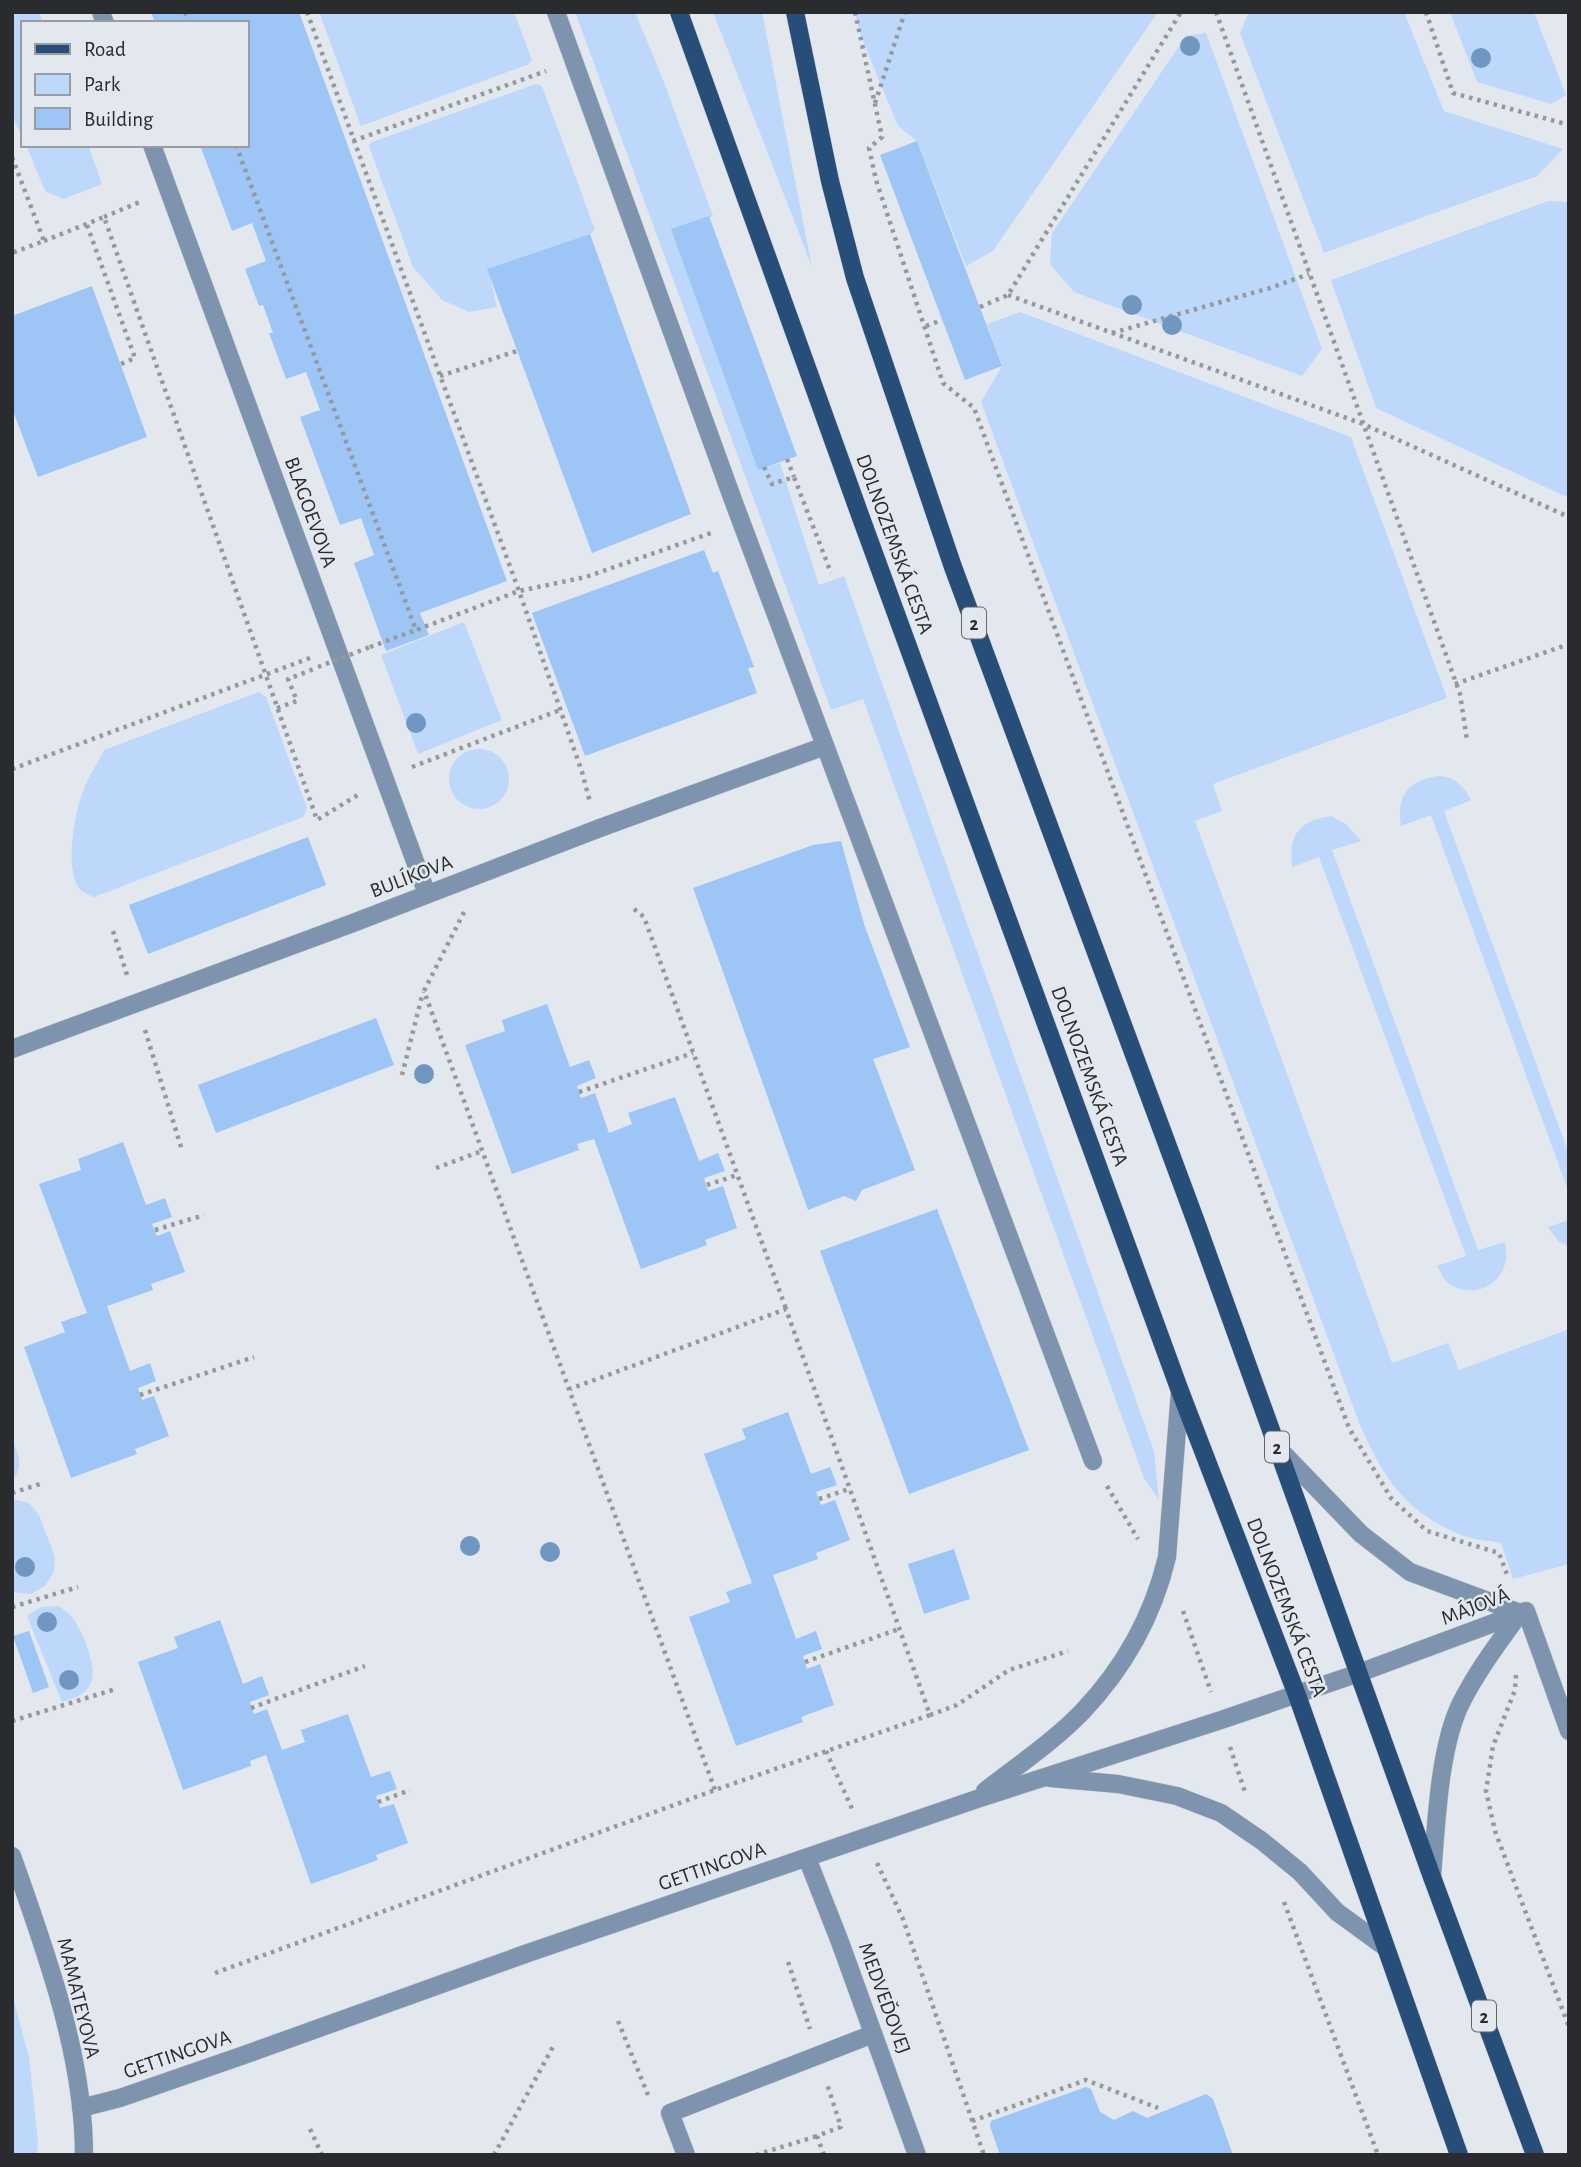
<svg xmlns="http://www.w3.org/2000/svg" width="1581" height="2167" viewBox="0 0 1581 2167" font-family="'Alegreya Sans',sans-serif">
<rect width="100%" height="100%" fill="#e3e8ef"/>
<g fill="#bdd8fa">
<polygon points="12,12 39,12 43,23 23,23 23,139 12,114"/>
<polygon points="319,12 514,12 532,60 529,64 361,126"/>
<polygon points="575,12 635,12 662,77 713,216 672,229 758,470 780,463 819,585 844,576 1154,1451 1159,1500 1144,1478 863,699 831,710"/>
<polygon points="713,12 762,12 812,267"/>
<polygon points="855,12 1158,12 993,251 966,266 917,141 898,126 860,34"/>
<polygon points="1249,12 1404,12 1444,111 1563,149 1537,176 1324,253 1240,33"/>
<polygon points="1450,12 1534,12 1566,95 1551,104 1477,82"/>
<polygon points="1206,33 1322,349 1302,376 1074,292 1050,264 1052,233 1186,36"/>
<polygon points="536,84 542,86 595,230 590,234 488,269 497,307 469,312 442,300 413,267 369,146 372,142"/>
<polygon points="26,145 88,145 102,184 63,199 45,191"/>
<polygon points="1548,201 1569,202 1569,498 1376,408 1331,280"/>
<path d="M1020 312 1351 437 1447 698 1213 784 1222 811 1195 821 1392 1363 1448 1343 1459 1370 1569 1329V1564L1513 1579 1501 1543C1488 1540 1471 1540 1459 1534 1404 1511 1383 1477 1360 1425L981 402 1002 366 987 324Z"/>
<polygon points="464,622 502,720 418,754 381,655"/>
<path d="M259 692 266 697 307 808 303 817 94 897C87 894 80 892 77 885 66 863 74 816 82 794 87 779 97 764 104 750Z"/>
<circle cx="479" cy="779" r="30"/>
<path d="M1438 776C1454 776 1464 786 1471 800L1444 811 1569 1154V1193L1431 815 1401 826C1396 795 1408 781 1438 776Z"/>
<path d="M1331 816 1346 824 1361 841 1332 850 1478 1250 1505 1242C1506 1249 1507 1257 1505 1264 1498 1290 1466 1299 1446 1281 1443 1278 1440 1271 1437 1266L1466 1256 1319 857 1292 867C1289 835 1298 821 1331 816Z"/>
<polygon points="1569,1220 1569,1247 1558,1241 1548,1227"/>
<path d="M12 1439C18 1455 25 1466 12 1480Z"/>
<polygon points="12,1499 29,1503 39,1515 55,1557 54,1572 45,1586 31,1594 12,1592"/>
<path d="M58 1606C74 1615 79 1627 86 1644 97 1676 98 1692 62 1702L27 1616 41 1607Z"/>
<polygon points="12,1993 29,2058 38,2141 37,2155 12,2155"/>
</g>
<g fill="#9dc5f6">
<polygon points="151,12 299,12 507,581 420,613 429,635 386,651 354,563 374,555 361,518 340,525 300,417 320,410 306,372 286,379 269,333 273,333 263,305 259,306 245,269 266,261 252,223 232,231 200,145 247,145 247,23 155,23"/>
<polygon points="917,141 1002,366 965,380 880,155"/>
<polygon points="709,216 797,456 758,470 671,229"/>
<polygon points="590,234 691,514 592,553 487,269"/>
<polygon points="92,286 147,437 38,477 12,408 12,316"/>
<polygon points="704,550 713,573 718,571 754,667 748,668 757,693 585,756 532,613"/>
<polygon points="308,837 326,885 148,954 129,905"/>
<polygon points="841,841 864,924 910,1047 873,1059 915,1170 862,1190 856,1201 844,1196 808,1210 693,888 813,845"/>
<polygon points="547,1004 570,1067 589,1060 596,1078 577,1086 581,1098 595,1093 609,1133 632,1124 628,1113 675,1097 699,1161 718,1153 725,1171 704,1178 708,1191 723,1186 737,1228 705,1240 707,1245 641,1269 594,1139 577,1144 579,1150 512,1174 465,1045 505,1031 502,1020"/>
<polygon points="376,1018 394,1065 216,1133 198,1085"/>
<polygon points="123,1142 146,1205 165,1198 172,1217 152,1224 157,1236 170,1231 185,1272 151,1284 153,1290 107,1306 130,1371 150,1363 156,1381 138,1388 142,1400 154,1396 169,1436 135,1449 137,1454 71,1478 24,1347 65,1332 61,1322 87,1313 39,1184 81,1170 78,1159"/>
<polygon points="937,1209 1029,1450 909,1494 820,1251"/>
<polygon points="788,1412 811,1474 830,1467 837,1485 816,1492 821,1505 835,1500 850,1540 816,1553 818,1559 773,1575 796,1639 816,1631 822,1649 803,1656 807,1669 820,1664 834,1705 801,1717 803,1722 736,1746 689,1617 730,1602 726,1592 752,1583 704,1454 746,1439 742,1429"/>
<polygon points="954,1549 970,1599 924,1614 908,1564"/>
<polygon points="220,1620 243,1684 262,1676 269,1695 250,1702 254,1714 267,1709 282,1750 305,1742 301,1730 348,1714 371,1777 390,1771 397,1789 376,1796 380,1808 394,1804 408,1843 376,1855 378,1860 311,1884 266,1755 250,1761 251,1766 183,1790 138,1662 178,1648 174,1637"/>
<polygon points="29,1631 49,1687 33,1693 13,1636"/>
<polygon points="1086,2087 1091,2089 1100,2112 1114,2120 1133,2111 1147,2118 1206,2094 1213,2099 1233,2155 1000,2155 990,2126 991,2121"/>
</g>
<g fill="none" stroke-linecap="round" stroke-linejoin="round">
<defs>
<g id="minor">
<polyline points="101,12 105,23"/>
<polyline points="556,12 733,500 1093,1461"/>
<polyline points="152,145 427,894"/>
<polyline points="12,1049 353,923 600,828 825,746"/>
<path d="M1278 1448 1361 1534 1410 1572 1520 1613C1499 1642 1477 1671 1461 1703 1439 1747 1436 1827 1432 1877"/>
<polyline points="1050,1778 1118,1784 1177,1796 1221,1813 1262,1841 1300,1872 1337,1912 1385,1947"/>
<path d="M985 1791C1017 1766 1053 1742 1082 1712 1123 1669 1153 1616 1167 1557L1180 1391"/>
<path d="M12 1856C45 1949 84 2055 84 2155"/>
<polyline points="807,1858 840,1942 917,2155"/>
<polyline points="81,2108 120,2098 244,2055 528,1953 974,1800 1221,1720 1359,1673 1526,1611 1569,1731"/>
<polyline points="686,2155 670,2113 873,2034"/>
</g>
<g id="major">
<polyline points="679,12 860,515 1180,1391 1297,1695 1459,2155"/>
<polyline points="795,12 830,181 855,278 953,567 1196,1222 1432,1877 1535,2155"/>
</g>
</defs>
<use href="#minor" stroke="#c2c6cc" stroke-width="19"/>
<use href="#major" stroke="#c2c6cc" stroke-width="19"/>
<g stroke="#95999e" stroke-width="4.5" stroke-dasharray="3.5 5" stroke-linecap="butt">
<polyline points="185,12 189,23"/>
<polyline points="307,12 519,591 582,772 590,802"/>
<polyline points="855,12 882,137 869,148 876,180 943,383 974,408 1349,1428 1391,1498 1427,1531 1499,1553 1508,1577"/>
<polyline points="1216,12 1460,694 1467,740"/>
<polyline points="1426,12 1453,93 1569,125"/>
<polyline points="875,103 905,12"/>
<polyline points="353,141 546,71"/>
<polyline points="236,145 416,630 519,591 586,577 714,532"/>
<polyline points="12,157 44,241 12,253"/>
<polyline points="104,217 142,201"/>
<polyline points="87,225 135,358 121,364"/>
<polyline points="44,241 104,217 317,820 361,793"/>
<polyline points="1008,295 1363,424 1569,517"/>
<polyline points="980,307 1008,295 1181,12"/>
<polyline points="926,326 942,320"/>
<polyline points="1112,333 1270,288 1309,274"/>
<polyline points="440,376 517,351"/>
<polyline points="787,459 794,477"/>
<polyline points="764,467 772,484 794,477 831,573"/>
<polyline points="370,647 416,630"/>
<polyline points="1455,684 1569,644"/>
<polyline points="277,708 297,701 288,679 314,669"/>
<polyline points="412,767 560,710"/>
<polyline points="12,769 310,658"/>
<polyline points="634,909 644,917 786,1309"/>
<polyline points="464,912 424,991 715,1790"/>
<polyline points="113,931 127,975"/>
<polyline points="145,1030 182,1150"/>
<polyline points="402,1075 423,992"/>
<polyline points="579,1092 693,1053"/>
<polyline points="436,1168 482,1151"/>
<polyline points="707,1185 737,1175"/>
<polyline points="155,1230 204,1215"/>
<polyline points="140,1395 254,1357"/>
<polyline points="1107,1486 1138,1539"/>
<polyline points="12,1493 40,1484"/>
<polyline points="819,1499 849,1489"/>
<polyline points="12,1607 78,1587"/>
<polyline points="1183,1611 1211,1692"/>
<polyline points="805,1662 899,1629"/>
<polyline points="1516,1675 1515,1690 1493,1746 1486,1791 1495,1831 1569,2027"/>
<polyline points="251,1708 365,1666"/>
<polyline points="930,1715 957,1705 1009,1670 1068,1651"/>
<polyline points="12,1721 116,1689"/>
<polyline points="1230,1747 1245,1792"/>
<polyline points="826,1751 853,1811"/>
<polyline points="378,1802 410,1790"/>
<polyline points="877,1863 903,1919 984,2155"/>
<polyline points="1284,1902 1378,2155"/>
<polyline points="788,1962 810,2029"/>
<polyline points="215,1973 715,1790 930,1715 786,1309 570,1389"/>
<polyline points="618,2021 648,2095"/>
<polyline points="972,2121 1086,2080 1158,2108"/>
<polyline points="310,2129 322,2155"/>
<polyline points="494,2155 555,2043"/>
<polyline points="756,2155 817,2136"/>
<polyline points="824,2155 817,2136 841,2127 827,2084"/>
</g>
<use href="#minor" stroke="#7e93ad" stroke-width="18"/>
<use href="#major" stroke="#274d79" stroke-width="18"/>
<polyline stroke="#95999e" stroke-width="4.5" stroke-dasharray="3.5 5" stroke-linecap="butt" points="318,667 370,647"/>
</g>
<g fill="#6f97c1">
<circle cx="1190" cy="46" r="10"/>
<circle cx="1481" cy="58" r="10"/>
<circle cx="1132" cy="305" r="10"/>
<circle cx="1172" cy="325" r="10"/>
<circle cx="416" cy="723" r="10"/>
<circle cx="424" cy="1074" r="10"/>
<circle cx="470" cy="1546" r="10"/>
<circle cx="550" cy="1552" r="10"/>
<circle cx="25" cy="1567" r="10"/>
<circle cx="47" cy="1622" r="10"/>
<circle cx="69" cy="1680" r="10"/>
</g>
<g text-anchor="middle" stroke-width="5" stroke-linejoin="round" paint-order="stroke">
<g fill="#e3e8ef" stroke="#616468" stroke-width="2">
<rect x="962" y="607.5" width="24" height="31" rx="5"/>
<rect x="1265" y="1431.5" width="24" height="31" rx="5"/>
<rect x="1472" y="2000.5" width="24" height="31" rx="5"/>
</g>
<g font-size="19" font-weight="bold" fill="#292b2e">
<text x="974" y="630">2</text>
<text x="1277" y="1454">2</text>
<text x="1484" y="2023">2</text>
</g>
<g font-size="21" fill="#292b2e" stroke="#e3e8ef">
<text transform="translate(311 512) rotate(70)" y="7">BLAGOEVOVA</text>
<text transform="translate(895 544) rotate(70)" y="7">DOLNOZEMSKÁ CESTA</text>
<text transform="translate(411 876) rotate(-21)" y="7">BULÍKOVA</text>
<text transform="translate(1090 1076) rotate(70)" y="7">DOLNOZEMSKÁ CESTA</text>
<text transform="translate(1475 1606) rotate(-21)" y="7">MÁJOVÁ</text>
<text transform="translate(1287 1607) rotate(69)" y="7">DOLNOZEMSKÁ CESTA</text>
<text transform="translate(712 1866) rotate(-19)" y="7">GETTINGOVA</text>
<text transform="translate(79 1998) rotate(76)" y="7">MAMATEYOVA</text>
<text transform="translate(885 1998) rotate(70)" y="7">MEDVEĎOVEJ</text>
<text transform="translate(177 2054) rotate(-19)" y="7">GETTINGOVA</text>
</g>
</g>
<rect width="1581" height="2167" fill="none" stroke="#292b2e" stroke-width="28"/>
<rect x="21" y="21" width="228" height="126" fill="#e3e8ef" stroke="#999ca2" stroke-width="2"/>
<rect x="35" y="44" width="35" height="10" fill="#274d79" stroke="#999ca2" stroke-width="2"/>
<text x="84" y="56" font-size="21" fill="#292b2e">Road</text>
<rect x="35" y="74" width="35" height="21" fill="#bdd8fa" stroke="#999ca2" stroke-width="2"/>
<text x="84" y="91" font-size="21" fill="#292b2e">Park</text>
<rect x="35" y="108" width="35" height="21" fill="#9dc5f6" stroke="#999ca2" stroke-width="2"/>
<text x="84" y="126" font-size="21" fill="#292b2e">Building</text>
</svg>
